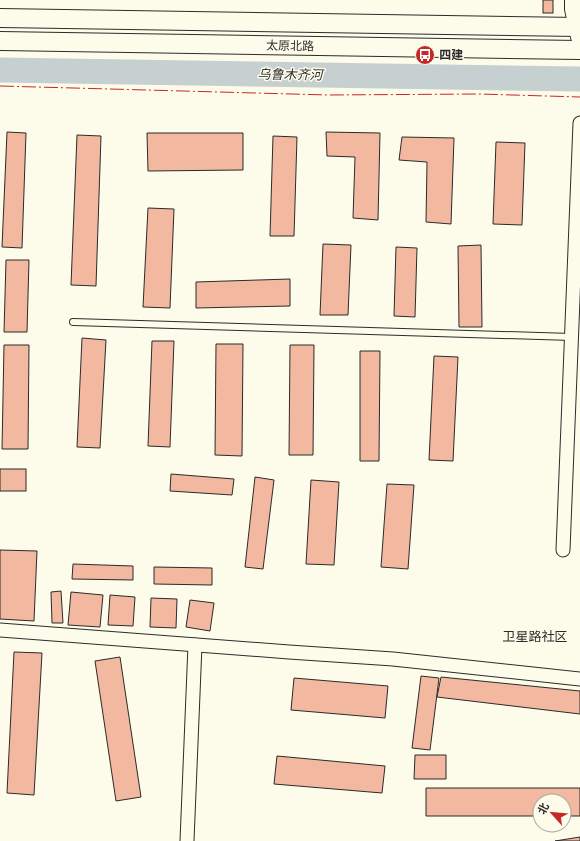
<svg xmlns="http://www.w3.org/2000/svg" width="580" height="841" viewBox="0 0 580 841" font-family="Karla,'Noto Sans SC',sans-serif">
<rect width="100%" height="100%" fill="#fdfbea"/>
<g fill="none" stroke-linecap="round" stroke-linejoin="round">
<polyline stroke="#c7d0d0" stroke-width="25" points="0,70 580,79"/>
</g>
<g fill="#f2b8a0" stroke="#2b2b2b">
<rect x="543" y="0" width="10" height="13"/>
<polygon points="7,132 26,133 22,248 2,247"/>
<polygon points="326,132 380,133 378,220 353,218 355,157 327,156"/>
<polygon points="147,133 243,133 243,170 148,171"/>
<polygon points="77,135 101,136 96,286 71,285"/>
<polygon points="273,136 297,137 294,236 270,236"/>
<polygon points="402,137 454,138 451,224 426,222 427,162 399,160"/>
<polygon points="496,142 525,143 522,225 493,224"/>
<polygon points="148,208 174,209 170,308 143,307"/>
<polygon points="323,244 351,245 348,315 320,315"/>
<polygon points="481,245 482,327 459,327 458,246"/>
<polygon points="396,247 417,248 415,317 394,316"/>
<polygon points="6,260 29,260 27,332 4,332"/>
<polygon points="290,279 290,306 196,308 196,282"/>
<polygon points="82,338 106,340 100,448 77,447"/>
<polygon points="152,341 174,341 170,447 148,446"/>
<polygon points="216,344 243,344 242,456 215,455"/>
<polygon points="4,345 29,345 28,449 2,449"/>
<polygon points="290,345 314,345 313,455 289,455"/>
<polygon points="360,351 380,351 379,461 360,461"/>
<polygon points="434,356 458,357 453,461 429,460"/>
<rect x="0" y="469" width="26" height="22"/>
<polygon points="171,474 234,479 232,495 170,491"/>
<polygon points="255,477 274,480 263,569 245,567"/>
<polygon points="311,480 339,482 334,565 306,564"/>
<polygon points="387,484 414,485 408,569 381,567"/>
<polygon points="0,550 37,551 34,621 0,619"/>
<polygon points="73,564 133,566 133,580 72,579"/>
<polygon points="154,567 212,568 212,585 154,584"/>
<polygon points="61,591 63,623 52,623 51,592"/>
<polygon points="71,592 103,595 100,627 68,625"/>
<polygon points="110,595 135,597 133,626 108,625"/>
<polygon points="151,598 177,599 176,628 150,627"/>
<polygon points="190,600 214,603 210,631 186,627"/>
<polygon points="14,652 42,653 34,795 7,793"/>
<polygon points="120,657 141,797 116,801 95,661"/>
<polygon points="421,676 439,678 430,750 412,748"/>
<polygon points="441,677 580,691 580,714 437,697"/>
<polygon points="294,678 388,686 385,718 291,710"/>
<polygon points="415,755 446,755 446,779 414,779"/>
<polygon points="277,756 385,766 382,793 274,784"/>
<polygon points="426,788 580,788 580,816 564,816 564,801 540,801 540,816 426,816"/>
<polygon points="580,837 580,841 555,841"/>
</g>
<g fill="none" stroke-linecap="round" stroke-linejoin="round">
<defs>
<polyline id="lane" points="73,322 572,337"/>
<g id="street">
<polyline points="563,550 580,123"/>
<polyline points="0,630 289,652 393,659 580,679"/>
<polyline points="187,841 195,645"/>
</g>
<g id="secondary">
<polyline points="574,0 574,9 580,37"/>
<polyline points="0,18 580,27"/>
<polyline points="0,41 580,50"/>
</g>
</defs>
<use href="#lane" stroke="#2b2b2b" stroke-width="8"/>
<use href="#street" stroke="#2b2b2b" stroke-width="15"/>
<use href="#secondary" stroke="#2b2b2b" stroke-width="20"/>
<use href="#lane" stroke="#fdfbea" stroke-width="6"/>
<use href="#street" stroke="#fdfbea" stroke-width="13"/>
<use href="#secondary" stroke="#fdfbea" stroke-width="18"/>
<polyline stroke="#c62828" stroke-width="1" stroke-dasharray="14 3 2 3" stroke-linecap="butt" points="0,86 328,95 479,94 580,97"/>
</g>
<defs>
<symbol id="bus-disc" viewBox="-11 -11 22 22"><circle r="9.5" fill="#c62828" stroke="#fdfbea"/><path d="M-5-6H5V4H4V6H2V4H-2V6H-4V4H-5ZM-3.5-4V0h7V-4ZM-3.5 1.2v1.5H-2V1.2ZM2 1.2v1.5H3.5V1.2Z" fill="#fff"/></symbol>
</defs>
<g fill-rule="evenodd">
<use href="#bus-disc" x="414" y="44" width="22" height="22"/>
</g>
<g text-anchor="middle" stroke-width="3" stroke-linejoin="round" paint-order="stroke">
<g font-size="12" fill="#2b2b2b" stroke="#fdfbea">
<text transform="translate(290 46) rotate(1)" y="4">太原北路</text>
</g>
<g font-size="12" font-weight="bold" fill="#2b2b2b" stroke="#fdfbea" text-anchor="start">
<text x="439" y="59">四建</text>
</g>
<g font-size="13" font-style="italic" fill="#2b2b2b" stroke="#fdfbea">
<text transform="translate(290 74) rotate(1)" y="5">乌鲁木齐河</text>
</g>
<g font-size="13" fill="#2b2b2b" stroke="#fdfbea">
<text x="535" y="641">卫星路社区</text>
</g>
</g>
<g transform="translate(552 813) rotate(297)"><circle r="19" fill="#fdfbea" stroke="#a9a89e"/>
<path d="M0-3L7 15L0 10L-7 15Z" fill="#c62828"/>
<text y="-6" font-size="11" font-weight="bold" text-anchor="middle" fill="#2b2b2b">北</text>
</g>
</svg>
